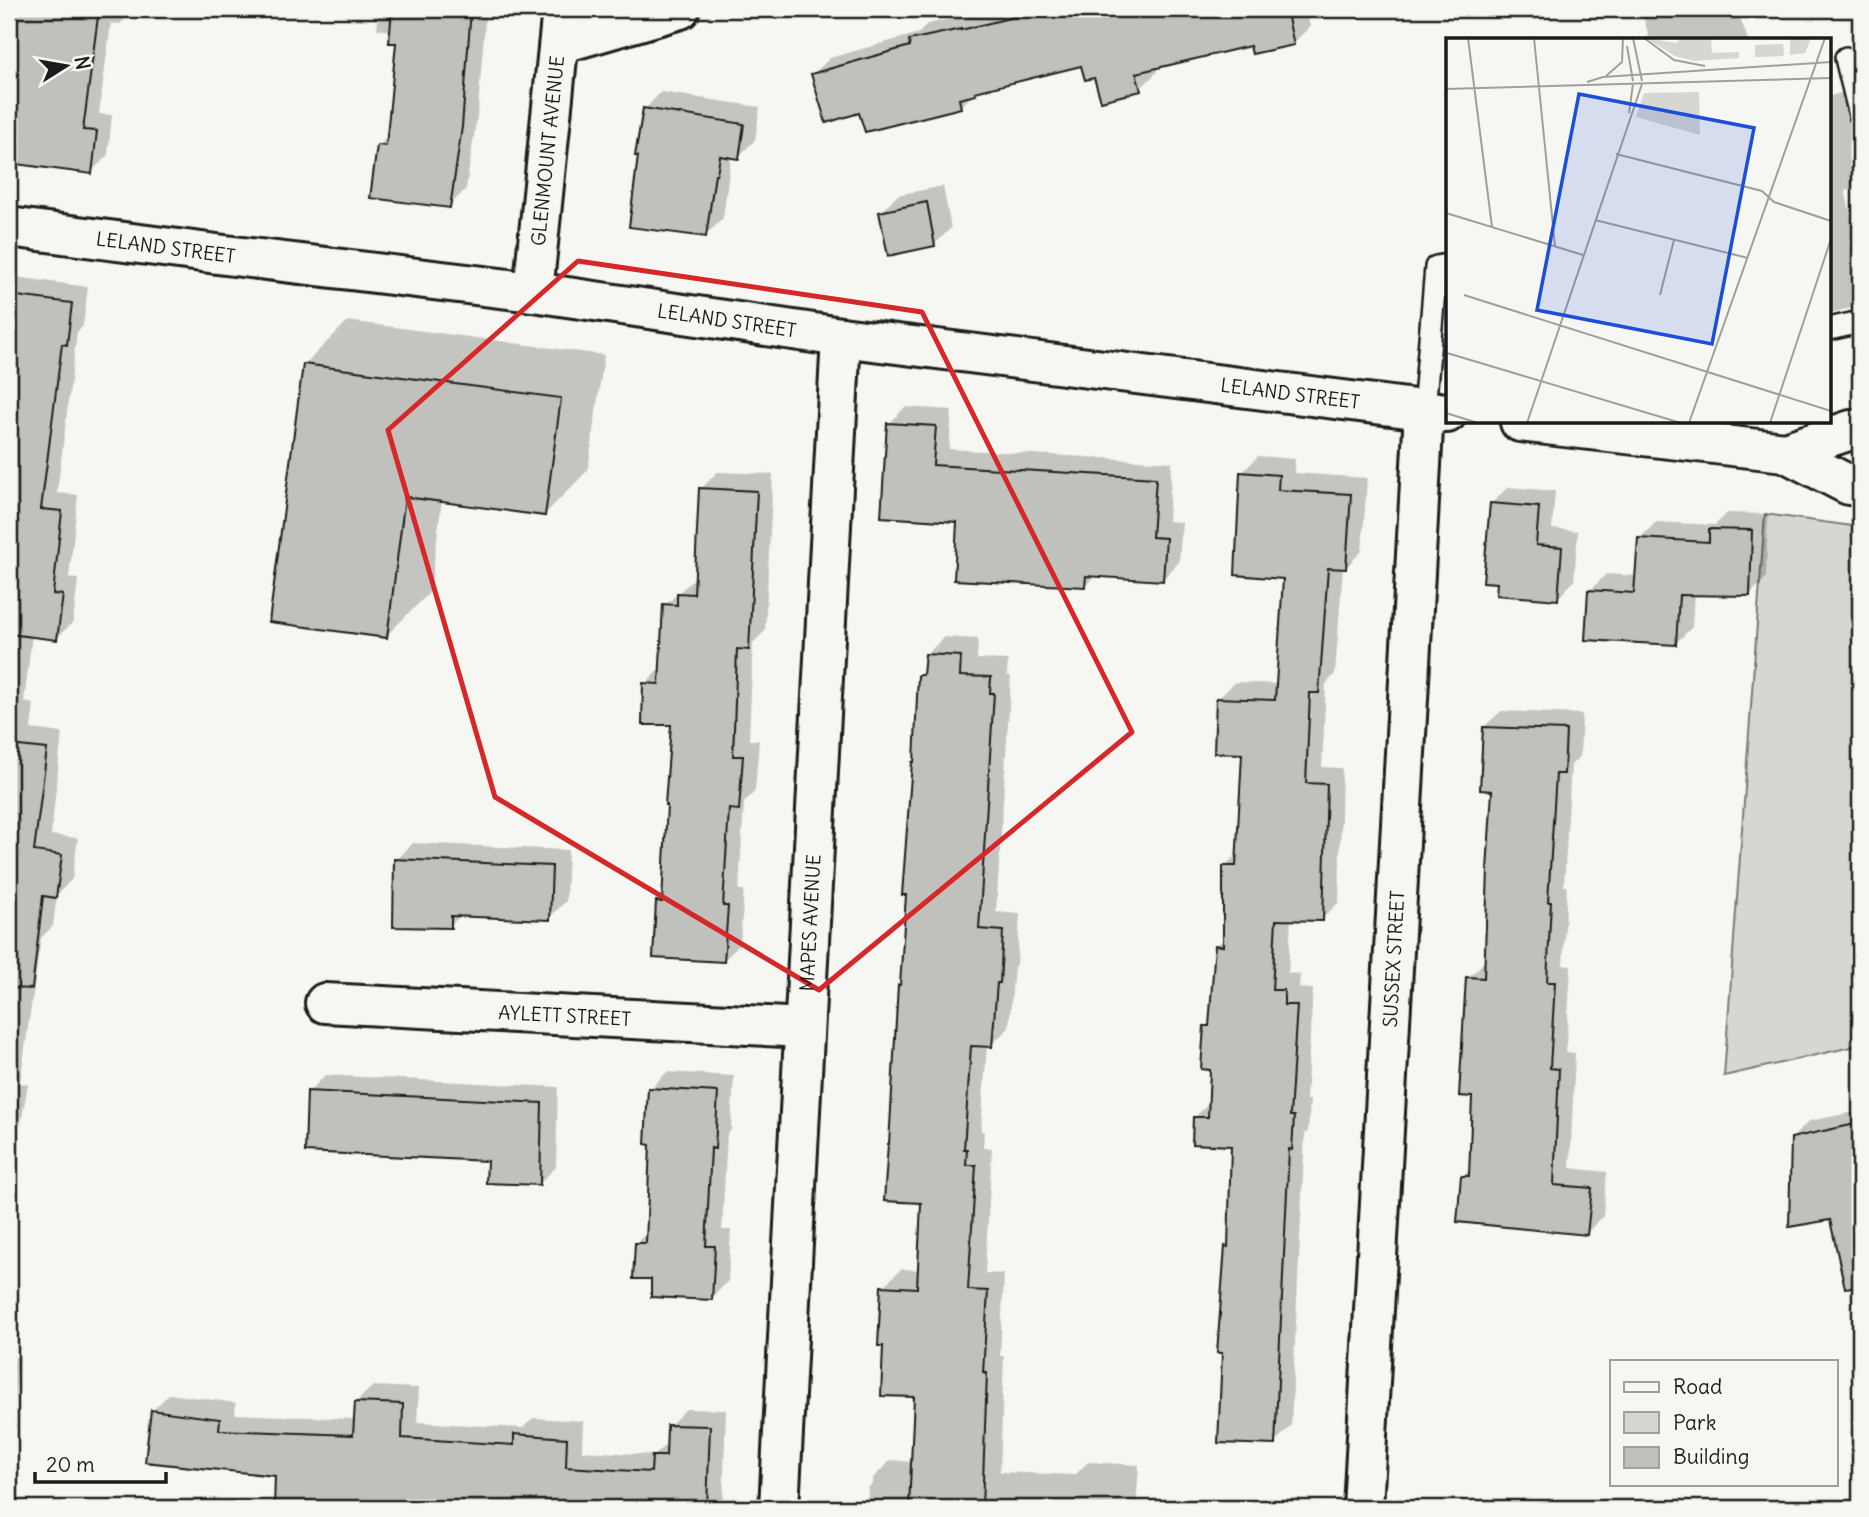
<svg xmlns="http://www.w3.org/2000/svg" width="1869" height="1517" viewBox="0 0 1869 1517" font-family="Delius,sans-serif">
<rect width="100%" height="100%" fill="#f6f6f2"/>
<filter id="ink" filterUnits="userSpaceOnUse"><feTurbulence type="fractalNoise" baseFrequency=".0143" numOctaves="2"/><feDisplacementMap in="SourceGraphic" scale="14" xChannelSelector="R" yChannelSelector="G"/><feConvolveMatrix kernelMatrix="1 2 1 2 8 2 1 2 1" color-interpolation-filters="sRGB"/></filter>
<g filter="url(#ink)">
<polygon fill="#d6d6d2" stroke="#797977" stroke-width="2" points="1765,514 1860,527 1860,1045 1724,1076"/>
<g fill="#0003">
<polygon points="11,9 135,9 120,24 111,23 99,114 112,115 108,155 91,172 9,162 9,121 10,116 9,116 9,38"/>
<polygon points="379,9 486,9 478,109 466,189 449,206 379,146 388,136 398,42 392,31 377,29"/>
<polygon points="999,9 1306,9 1310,27 1293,43 1252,44 1156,67 1157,72 1140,89 1102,99 1096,76 1083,64 979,89 960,107 860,111 813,74 830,58 919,33 927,24"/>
<polygon points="1641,9 1737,9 1748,40 1643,40 1649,37"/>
<polygon points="1851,91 1860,116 1860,187 1845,190 1860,256 1860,306 1829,313 1829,96"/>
<polygon points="661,92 760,107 755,140 738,157 733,156 731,158 723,218 706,235 645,109"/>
<polygon points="943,186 951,228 935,244 881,212 898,195"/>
<polygon points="9,276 88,287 83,326 77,332 57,493 78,495 69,578 78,579 73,622 57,638 32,635 24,702 34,704 31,729 62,733 51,835 78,838 72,879 57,895 53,926 41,938 20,1083 28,1084 21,1124 9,1137"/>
<polygon points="348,321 604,355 588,470 545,514 442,500 430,592 386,636 304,365"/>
<polygon points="905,407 952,410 949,449 1172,462 1168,521 1182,522 1179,562 1163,579 1096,575 1085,586 959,520 889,424"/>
<polygon points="1258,456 1295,459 1294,473 1367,478 1362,551 1346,567 1343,567 1335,674 1326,684 1322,767 1342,768 1339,902 1322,919 1291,918 1288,973 1300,974 1299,988 1313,989 1306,1100 1310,1100 1308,1131 1305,1134 1291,1426 1274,1443 1226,1247 1230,1244 1233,1144 1195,1117 1210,1102 1211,1068 1206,1027 1211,1021 1217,946 1224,938 1224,867 1238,853 1244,752 1218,699 1235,682 1278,684 1284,578 1242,473"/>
<polygon points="717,472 773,474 765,631 753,643 749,740 759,740 755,791 744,803 739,890 744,890 740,944 723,961 658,902 664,896 673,724 645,684 661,667 665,605 696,577 701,489"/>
<polygon points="1508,487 1555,491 1552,529 1578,531 1574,581 1558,598 1499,581 1491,504"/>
<polygon points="1727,513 1768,514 1766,578 1750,594 1694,594 1692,627 1676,643 1590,591 1606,574 1637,576 1639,539 1656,522 1715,525"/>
<polygon points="944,637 978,639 977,659 1008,660 1007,675 1011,676 996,912 1020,914 1017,963 1014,967 1009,1028 991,1045 987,1045 981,1131 984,1132 983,1148 992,1148 985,1273 1004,1274 1000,1356 1004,1356 1000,1472 1075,1475 1088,1462 1139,1465 1136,1508 867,1508 868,1488 873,1483 873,1478 891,1460 913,1462 916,1395 883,1287 901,1269 919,1270 923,1201 915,762 920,675 925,670 926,655"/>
<polygon points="1501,711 1582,714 1580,756 1571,765 1564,886 1567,886 1563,965 1571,966 1566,1052 1575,1053 1570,1168 1607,1172 1603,1216 1587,1233 1463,1176 1471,1168 1474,1095 1468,978 1485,961 1494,789 1484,727"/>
<polygon points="413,843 568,850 566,901 549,918 462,914 450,926 396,860"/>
<polygon points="667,1072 734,1076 731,1130 727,1134 722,1230 731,1230 728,1281 712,1298 653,1278 636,1243 648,1232 652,1143 650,1089"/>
<polygon points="325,1075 558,1087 556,1167 539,1184 489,1160 309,1092"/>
<polygon points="1860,1111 1860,1273 1844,1277 1831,1218 1792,1138 1809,1121"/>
<polygon points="9,1357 19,1357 15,1399 9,1405"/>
<polygon points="373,1386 419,1388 417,1422 523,1428 533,1418 583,1421 582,1451 655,1455 668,1442 669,1426 686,1409 726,1410 723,1508 275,1508 276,1474 152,1411 169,1394 236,1403 235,1414 356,1419 356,1402"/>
</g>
<g fill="#c0c0bd" stroke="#1c1c1c" stroke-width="2">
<polygon points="13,9 99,9 83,130 97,131 92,174 9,163 9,23 11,23"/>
<polygon points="392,9 471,9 462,127 450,208 370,198 377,145 386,146 396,43 389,43"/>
<polygon points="1046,9 1286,9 1294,45 1252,54 1250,46 1136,73 1141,91 1101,101 1094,78 1085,80 1081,66 975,92 976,95 959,99 961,108 865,132 859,113 826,123 811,74 910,46 909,40 961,29 961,30"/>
<polygon points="643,108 744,124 739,159 720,156 717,174 715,174 706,237 629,227 638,156 635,156"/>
<polygon points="927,202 935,246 888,256 879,212"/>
<polygon points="9,295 72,303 67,345 62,344 41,509 62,511 53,594 63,595 57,640 9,634"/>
<polygon points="303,364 561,398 545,516 405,497 387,638 269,622"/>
<polygon points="887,423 936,426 933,465 1156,478 1152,537 1166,538 1163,581 1086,576 1085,587 954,580 957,522 881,517"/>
<polygon points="1240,472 1279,475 1278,490 1351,494 1346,569 1328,568 1319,693 1310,693 1306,783 1327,784 1323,921 1276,920 1272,990 1284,990 1284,1005 1297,1005 1290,1116 1294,1116 1292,1150 1289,1149 1275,1445 1218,1443 1222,1353 1217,1353 1225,1246 1228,1247 1231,1146 1192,1144 1193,1117 1208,1117 1210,1070 1201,1069 1204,1026 1209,1026 1215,945 1223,946 1223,866 1236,866 1242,754 1214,753 1216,698 1275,700 1283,579 1235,575"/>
<polygon points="699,488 757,491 749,650 737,649 733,756 743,756 739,810 729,809 723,906 728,906 724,962 653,958 656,901 662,902 667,805 665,805 671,725 642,725 643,683 659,684 663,604 677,605 677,593 694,594"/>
<polygon points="1490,503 1539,507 1536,545 1562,547 1558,600 1496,595 1497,583 1483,582"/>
<polygon points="1709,529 1752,530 1750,596 1679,595 1676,645 1585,640 1588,590 1634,593 1638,538 1709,542"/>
<polygon points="925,654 961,656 960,676 991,677 990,693 994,693 979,929 1003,931 1000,983 997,983 992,1047 971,1046 964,1149 967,1149 966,1165 976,1165 968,1290 988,1291 983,1373 987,1373 982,1508 909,1508 914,1397 881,1396 883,1346 878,1346 881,1286 917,1288 921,1203 884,1201 888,1144 889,1144 898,985 900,985 906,895 902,895 912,762 914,762 918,675 923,675"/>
<polygon points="1483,727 1566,730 1564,774 1556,774 1548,902 1551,902 1547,982 1555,982 1550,1068 1559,1069 1554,1185 1592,1188 1587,1235 1457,1222 1461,1176 1469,1176 1472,1097 1459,1096 1466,977 1484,978 1488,870 1487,870 1492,791 1480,790"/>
<polygon points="9,745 47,749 34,851 62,855 56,898 43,896 32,989 9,988"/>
<polygon points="394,859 552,866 550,920 451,916 451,928 393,927"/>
<polygon points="648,1088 718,1092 715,1149 711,1148 706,1246 715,1246 712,1300 651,1297 651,1279 633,1279 635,1243 646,1243 650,1145 645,1144"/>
<polygon points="307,1091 542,1103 540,1185 486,1183 487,1161 305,1152"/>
<polygon points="1860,1123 1860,1286 1845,1288 1830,1220 1789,1227 1791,1138"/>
<polygon points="355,1402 403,1404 402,1438 514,1445 514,1434 567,1438 566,1467 651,1472 652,1456 666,1456 667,1425 710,1426 707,1508 274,1508 275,1476 145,1462 151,1410 220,1419 219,1430 353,1435"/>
</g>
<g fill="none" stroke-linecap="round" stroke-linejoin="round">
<defs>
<g id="service">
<polyline points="1846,58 1860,115"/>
<polyline points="1829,329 1860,322"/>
<polyline points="1424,411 1436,267 1447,265"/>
</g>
<g id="minor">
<polyline points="559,44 680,9"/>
<path id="s1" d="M9 227 217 254 533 292 841 337 1447 413"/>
<path id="s2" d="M533 292 562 9"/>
<polyline points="1520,422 1785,452 1849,485 1860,486"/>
<polyline points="1785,452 1851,430 1860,430"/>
<path id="s3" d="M325 1003 804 1028"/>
<path id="s4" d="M779 1508 841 337"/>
<path id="s5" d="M1363 1508 1424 411"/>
</g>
</defs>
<use href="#service" stroke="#1c1c1c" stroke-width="26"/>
<use href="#minor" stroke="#1c1c1c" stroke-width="44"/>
<use href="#service" stroke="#f6f6f2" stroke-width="21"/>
<use href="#minor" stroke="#f6f6f2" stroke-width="38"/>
</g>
</g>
<path fill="none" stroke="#d62828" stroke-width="5" stroke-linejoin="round" d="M578 261 922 312 1132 732 819 990 495 797 388 430Z"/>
<g text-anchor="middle" stroke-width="7" stroke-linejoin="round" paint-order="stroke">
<g font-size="19" fill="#1c1c1c" stroke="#f6f6f2">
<text dy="7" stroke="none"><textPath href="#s2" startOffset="142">GLENMOUNT AVENUE</textPath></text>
<text dy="7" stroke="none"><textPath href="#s1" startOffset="158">LELAND STREET</textPath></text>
<text dy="7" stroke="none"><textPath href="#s1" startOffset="724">LELAND STREET</textPath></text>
<text dy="7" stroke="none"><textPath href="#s1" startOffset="1292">LELAND STREET</textPath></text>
<text dy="7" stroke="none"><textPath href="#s4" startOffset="586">MAPES AVENUE</textPath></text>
<text dy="7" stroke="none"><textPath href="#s5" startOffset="550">SUSSEX STREET</textPath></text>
<text dy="7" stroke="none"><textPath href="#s3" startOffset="240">AYLETT STREET</textPath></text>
</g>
</g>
<g transform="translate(1446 38)">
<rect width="385" height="385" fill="#f6f6f2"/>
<path d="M200 0 230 5 235 0H265L266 15 293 14V20L248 23 229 18ZM344 0H365L359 15 344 17ZM337 6 338 18 309 19V7ZM253 54 254 97 190 79 198 55Z" fill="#d6d6d2"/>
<path fill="none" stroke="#9f9f9c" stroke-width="2" d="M22 0 46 189M88 0 109 208M187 0 196 43M198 0 228 22 259 28M181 8 187 43M160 38 176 24 177 0M141 44 157 39 385 24M0 51 385 40M183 75 187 46M170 116 316 153 328 164 385 183M0 175 137 217M149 182 302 220M18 257 385 373M214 257 228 202M1 315 235 385M0 375 32 385M81 385 196 46M243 385 379 0M324 385 385 201"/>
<path fill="#1d4ed8" fill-opacity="0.15" stroke="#1d4ed8" stroke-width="3.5" d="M133 56 308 90 266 306 91 272Z"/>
<rect width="385" height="385" fill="none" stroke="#1c1c1c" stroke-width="3.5"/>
</g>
<rect width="1869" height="1517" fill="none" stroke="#f6f6f2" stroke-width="35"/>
<rect x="18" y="18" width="1834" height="1482" fill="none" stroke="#1c1c1c" stroke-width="2.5" filter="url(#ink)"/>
<rect x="1610" y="1360" width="228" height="126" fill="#f6f6f2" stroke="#9f9f9c" stroke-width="2"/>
<rect x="1624" y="1382" width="35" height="10" fill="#f6f6f2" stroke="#9f9f9c" stroke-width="2"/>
<text x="1673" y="1394" font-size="21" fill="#1c1c1c">Road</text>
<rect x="1624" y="1412" width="35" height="21" fill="#d6d6d2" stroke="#9f9f9c" stroke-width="2"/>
<text x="1673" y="1430" font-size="21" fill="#1c1c1c">Park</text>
<rect x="1624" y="1447" width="35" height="21" fill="#c0c0bd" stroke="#9f9f9c" stroke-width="2"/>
<text x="1673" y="1464" font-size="21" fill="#1c1c1c">Building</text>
<g transform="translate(66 66) rotate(79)" stroke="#f6f6f2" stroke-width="5" paint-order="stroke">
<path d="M0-5L12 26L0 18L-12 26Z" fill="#1c1c1c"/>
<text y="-10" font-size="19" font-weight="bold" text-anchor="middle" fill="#1c1c1c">N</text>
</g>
<path d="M35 1472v10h131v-10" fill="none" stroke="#1c1c1c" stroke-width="3.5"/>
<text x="46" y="1472" font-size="21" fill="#1c1c1c" stroke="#f6f6f2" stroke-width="5" paint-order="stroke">20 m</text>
</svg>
